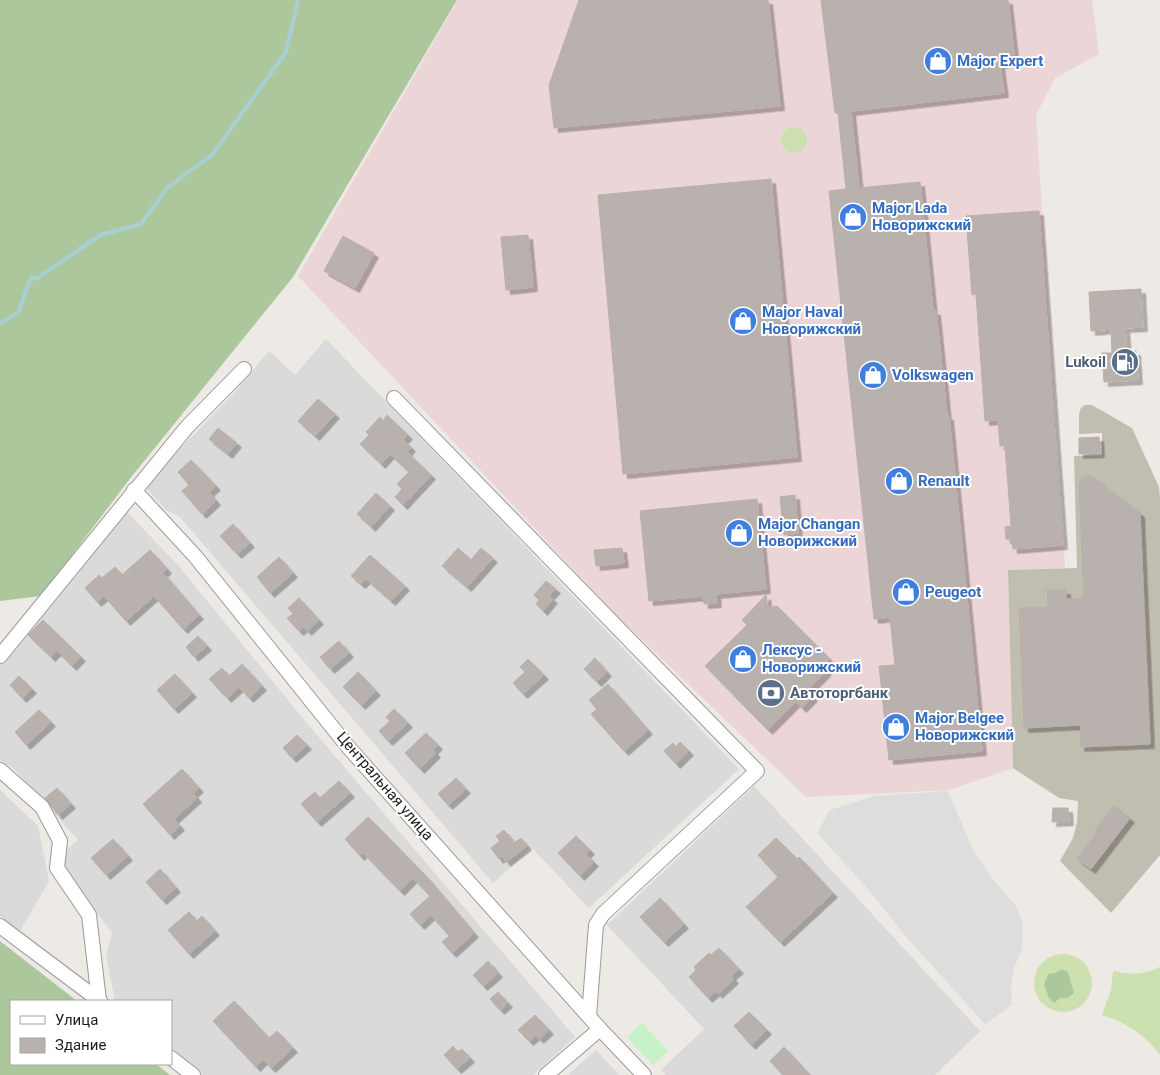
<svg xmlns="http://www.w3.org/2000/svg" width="1160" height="1075" viewBox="0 0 1160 1075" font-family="Roboto,sans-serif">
<defs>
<filter id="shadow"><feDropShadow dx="4.5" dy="4.5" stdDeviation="0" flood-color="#0004"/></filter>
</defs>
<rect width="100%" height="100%" fill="#ede9e4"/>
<g fill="#dadada">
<polygon points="326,339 739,769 589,908 532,848 493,883 180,517 166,510 144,486 233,394 269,351 295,375"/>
<polygon points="124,509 177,564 305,721 575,1037 533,1075 202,1075 171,1051 171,1001 115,1001 106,955 112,933 63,868 65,851 78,840 14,769 0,760 0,664"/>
<polygon points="754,786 980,1031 935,1075 666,1075 661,1070 704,1029 607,925"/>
<polygon points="0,790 38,826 49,881 20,931 0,916"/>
<polygon points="596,1050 619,1075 568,1075"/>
</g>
<polygon fill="#ecd5d6" points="458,0 1092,0 1099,54 1055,78 1036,115 1065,568 1008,570 1013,768 949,790 806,797 616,615 298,276"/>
<polygon fill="#c0beb0" points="1085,405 1092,405 1132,428 1159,487 1160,498 1160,855 1111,913 1060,861 1073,838 1077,822 1078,801 1059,798 1013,768 1008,570 1077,568 1074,456 1102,455 1102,433 1079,434 1079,414 1081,408"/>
<g fill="#cce1af">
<circle cx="794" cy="140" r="13"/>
<circle cx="1063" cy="983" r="29"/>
<path d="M1160 967V1055C1144 1034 1127 1023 1102 1015L1111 990 1113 971C1132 975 1143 975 1160 967Z"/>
</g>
<g fill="#adc79d">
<polygon points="0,0 457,0 293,277 132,476 41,596 0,601"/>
<polygon points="0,941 77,1001 11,1001 11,1064 156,1064 170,1075 0,1075"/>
<polygon points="1062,969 1068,972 1074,993 1067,998 1060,998 1054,1003 1049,998 1044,985 1048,974 1055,973"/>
</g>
<polygon fill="#c6f2c5" points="642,1023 668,1051 653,1065 627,1037"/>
<polygon fill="#ddd" points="948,791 972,848 991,877 1016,906 1023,924 1022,949 1014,968 1011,986 1012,1005 985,1024 908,939 869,890 817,833 830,810 874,796"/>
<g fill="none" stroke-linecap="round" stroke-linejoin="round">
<polyline stroke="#a9cfd5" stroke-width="4" points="0,323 18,313 31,277 36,279 100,235 141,224 167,188 213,154 286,52 298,0"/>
</g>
<g fill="#b9b1ad" stroke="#bcafa8" filter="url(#shadow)">
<polygon points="579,0 768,0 780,106 554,128 549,85"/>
<polygon points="821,0 1008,0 1015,62 1000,64 1004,93 851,111 859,188 920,182 933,311 936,311 947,416 949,416 982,751 889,760 879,666 895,665 890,617 874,619 829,191 846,189 838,113 835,113"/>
<polygon points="771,179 797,457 623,474 598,195"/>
<polygon points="1039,211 1063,545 1013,549 1012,539 1006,539 1005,527 1011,526 1005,446 1000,446 998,420 985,421 976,294 972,295 966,216"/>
<polygon points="528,235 533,287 506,290 501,237"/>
<polygon points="343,236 374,253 355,288 324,271"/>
<polygon points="1141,289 1143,327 1125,328 1127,352 1136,351 1138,380 1104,382 1102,353 1112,353 1111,329 1091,331 1089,292"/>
<polygon points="318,399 335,414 315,436 298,421"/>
<polygon points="387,415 408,435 403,440 411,447 407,452 431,475 403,505 395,497 402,489 397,484 409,472 390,454 381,464 360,444 369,435 366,432 380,417 383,421"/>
<polygon points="218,428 237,443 228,454 209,439"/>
<polygon points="1099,437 1100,453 1079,454 1079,438"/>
<polygon points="191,460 216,486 209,492 216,501 202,514 182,491 189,485 178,472"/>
<polygon points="1087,476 1093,477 1140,513 1150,744 1080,747 1081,725 1024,728 1019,608 1048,607 1047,590 1066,590 1066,599 1084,598 1079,483 1082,478"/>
<polygon points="376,493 390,506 371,527 357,514"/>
<polygon points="795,495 798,533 784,535 780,497"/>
<polygon points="757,499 766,589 716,594 717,603 704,604 703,596 649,601 640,511"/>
<polygon points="233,524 250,543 237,554 220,536"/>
<polygon points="458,548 471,560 481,548 493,558 467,587 442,566"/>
<polygon points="622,548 624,563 596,566 594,550"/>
<polygon points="150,550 167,569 163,573 199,615 183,629 154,596 126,621 104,596 97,602 85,588 99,575 102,578 115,567 122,575"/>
<polygon points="370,555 405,586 391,601 366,579 361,584 351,576"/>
<polygon points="279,557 293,573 270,593 257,577"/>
<polygon points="546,581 556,589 549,596 553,599 543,611 536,604 539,600 534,595"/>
<polygon points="766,595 768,608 777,606 828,657 826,672 807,691 813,697 802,708 796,702 768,730 705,666 747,625 742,620"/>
<polygon points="299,598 319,620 307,631 304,627 299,631 287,618 293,614 288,608"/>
<polygon points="43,620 81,657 72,666 57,651 51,657 28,635"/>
<polygon points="198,636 207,646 194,657 186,647"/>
<polygon points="339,641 349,653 330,669 320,657"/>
<polygon points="595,658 607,672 597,682 584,669"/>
<polygon points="528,659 544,675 523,694 513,683 525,672 520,667"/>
<polygon points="242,664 262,686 249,698 239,687 227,698 209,679 222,668 229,676"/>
<polygon points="358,672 376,691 361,705 343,687"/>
<polygon points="175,674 192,693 174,709 157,690"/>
<polygon points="19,676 32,689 22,698 10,685"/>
<polygon points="608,684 648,730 624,751 591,714 597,709 589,700"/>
<polygon points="394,709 408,723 388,741 379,731 390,721 386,717"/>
<polygon points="39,710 51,722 26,745 15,732"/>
<polygon points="426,733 438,745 433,750 436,753 420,769 405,753"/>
<polygon points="297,735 307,745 292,758 283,748"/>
<polygon points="680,742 689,751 676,764 664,751 673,743 676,747"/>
<polygon points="182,769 199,788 193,793 197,798 174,819 180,826 170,835 143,804"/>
<polygon points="456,778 466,789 448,805 438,794"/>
<polygon points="339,781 350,793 317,822 301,804 315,792 320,798"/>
<polygon points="57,788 71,804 58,815 45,798"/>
<polygon points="1114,806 1130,818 1091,869 1077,859 1097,832 1095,830"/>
<polygon points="1053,808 1068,808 1069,821 1052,822"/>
<polygon points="368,817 425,875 474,933 452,953 442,942 449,936 431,915 420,925 410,914 430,896 413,878 400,891 363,853 360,856 345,839"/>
<polygon points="504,830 514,843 521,838 527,846 506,862 502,856 499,859 491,848 500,841 496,836"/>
<polygon points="576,836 590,850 586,854 594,862 580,876 558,853"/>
<polygon points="776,838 797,859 799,857 833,893 780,942 746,907 778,877 758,855"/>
<polygon points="113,839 128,856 106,875 91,858"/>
<polygon points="160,869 176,888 162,900 146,882"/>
<polygon points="660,898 684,924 664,942 640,917"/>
<polygon points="189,912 197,921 202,916 215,931 189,954 168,930"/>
<polygon points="719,948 739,969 731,976 734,979 718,994 716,991 708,998 689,977 696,970 694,967 709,953 711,955"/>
<polygon points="488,961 498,973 483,986 473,975"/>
<polygon points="498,992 508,1003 500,1010 490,999"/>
<polygon points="234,1001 269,1038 277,1031 293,1048 271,1068 263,1060 256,1067 213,1021"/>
<polygon points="749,1012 767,1030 751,1045 734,1026"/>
<polygon points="535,1015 549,1030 539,1039 536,1035 529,1041 518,1030"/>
<polygon points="453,1046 458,1052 462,1049 470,1058 457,1069 444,1055"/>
<polygon points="784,1047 810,1075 783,1075 770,1061"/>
</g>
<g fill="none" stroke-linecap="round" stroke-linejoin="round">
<defs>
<g id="street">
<polyline points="394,398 757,771 603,914 596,925 589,1016"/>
<polyline points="134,490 195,556 349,748 600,1029 644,1075"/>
<polyline points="0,656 187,427 244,369"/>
<polyline points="0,770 42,807 60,841 57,868 89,915 99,1001"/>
<polyline points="0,926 100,1001"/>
<polyline points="171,1058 193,1075"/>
<polyline points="546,1075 600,1029"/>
</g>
</defs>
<use href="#street" stroke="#9a9a9a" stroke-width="16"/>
<use href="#street" stroke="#fff" stroke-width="14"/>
</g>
<defs>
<symbol id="shop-disc" viewBox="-11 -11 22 22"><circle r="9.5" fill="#3f7fe0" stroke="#fff"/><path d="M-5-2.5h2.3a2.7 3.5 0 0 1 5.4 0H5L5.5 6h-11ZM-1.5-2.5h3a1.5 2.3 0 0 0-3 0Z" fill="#fff"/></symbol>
<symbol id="fuel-disc" viewBox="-11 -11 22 22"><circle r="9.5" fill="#5c6f8a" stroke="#fff"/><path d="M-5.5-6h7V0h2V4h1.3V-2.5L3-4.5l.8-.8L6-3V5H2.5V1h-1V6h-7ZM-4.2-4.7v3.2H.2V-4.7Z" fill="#fff"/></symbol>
<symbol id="bank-disc" viewBox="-11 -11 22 22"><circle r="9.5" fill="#5c6f8a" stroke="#fff"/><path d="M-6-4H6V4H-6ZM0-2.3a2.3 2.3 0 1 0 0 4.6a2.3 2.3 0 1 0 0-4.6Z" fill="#fff"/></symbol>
</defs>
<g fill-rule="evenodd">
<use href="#shop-disc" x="922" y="45" width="32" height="32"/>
<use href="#shop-disc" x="837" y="201" width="32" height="32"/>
<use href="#shop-disc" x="727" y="305" width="32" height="32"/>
<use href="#fuel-disc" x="1109" y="346" width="32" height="32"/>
<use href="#shop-disc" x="857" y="359" width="32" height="32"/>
<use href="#shop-disc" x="883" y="465" width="32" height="32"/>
<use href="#shop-disc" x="723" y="517" width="32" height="32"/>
<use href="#shop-disc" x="890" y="576" width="32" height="32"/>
<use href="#shop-disc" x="727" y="643" width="32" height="32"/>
<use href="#bank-disc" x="755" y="677" width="32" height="32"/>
<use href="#shop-disc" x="880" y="711" width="32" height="32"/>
</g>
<g text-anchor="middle" stroke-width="4" stroke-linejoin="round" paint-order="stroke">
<g font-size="15" font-weight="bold" fill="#366cbe" stroke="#fff" text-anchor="start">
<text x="957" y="66">Major Expert</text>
<text x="872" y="213">Major Lada<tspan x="872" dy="17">Новорижский</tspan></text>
<text x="762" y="317">Major Haval<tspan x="762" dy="17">Новорижский</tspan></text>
<text x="892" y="380">Volkswagen</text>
<text x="918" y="486">Renault</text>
<text x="758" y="529">Major Changan<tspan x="758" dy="17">Новорижский</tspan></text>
<text x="925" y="597">Peugeot</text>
<text x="762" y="655">Лексус -<tspan x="762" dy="17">Новорижский</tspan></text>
<text x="915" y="723">Major Belgee<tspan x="915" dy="17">Новорижский</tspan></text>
</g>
<g font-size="15" font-weight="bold" fill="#4e5e75" stroke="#fff" text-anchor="end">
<text x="1106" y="367">Lukoil</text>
<text x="790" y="698" text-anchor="start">Автоторгбанк</text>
</g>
<g font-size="15" fill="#1d1d1d" stroke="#fff">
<text transform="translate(385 786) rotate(49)" y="5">Центральная улица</text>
</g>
</g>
<rect x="10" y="1000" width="162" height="65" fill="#ffffff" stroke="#a5a5a5"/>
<rect x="20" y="1016" width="25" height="8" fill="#ffffff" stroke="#a5a5a5"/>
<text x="55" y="1025" font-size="15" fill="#1d1d1d">Улица</text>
<rect x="20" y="1038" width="25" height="15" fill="#b9b1ad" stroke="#a5a5a5"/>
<text x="55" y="1050" font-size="15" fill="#1d1d1d">Здание</text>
</svg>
